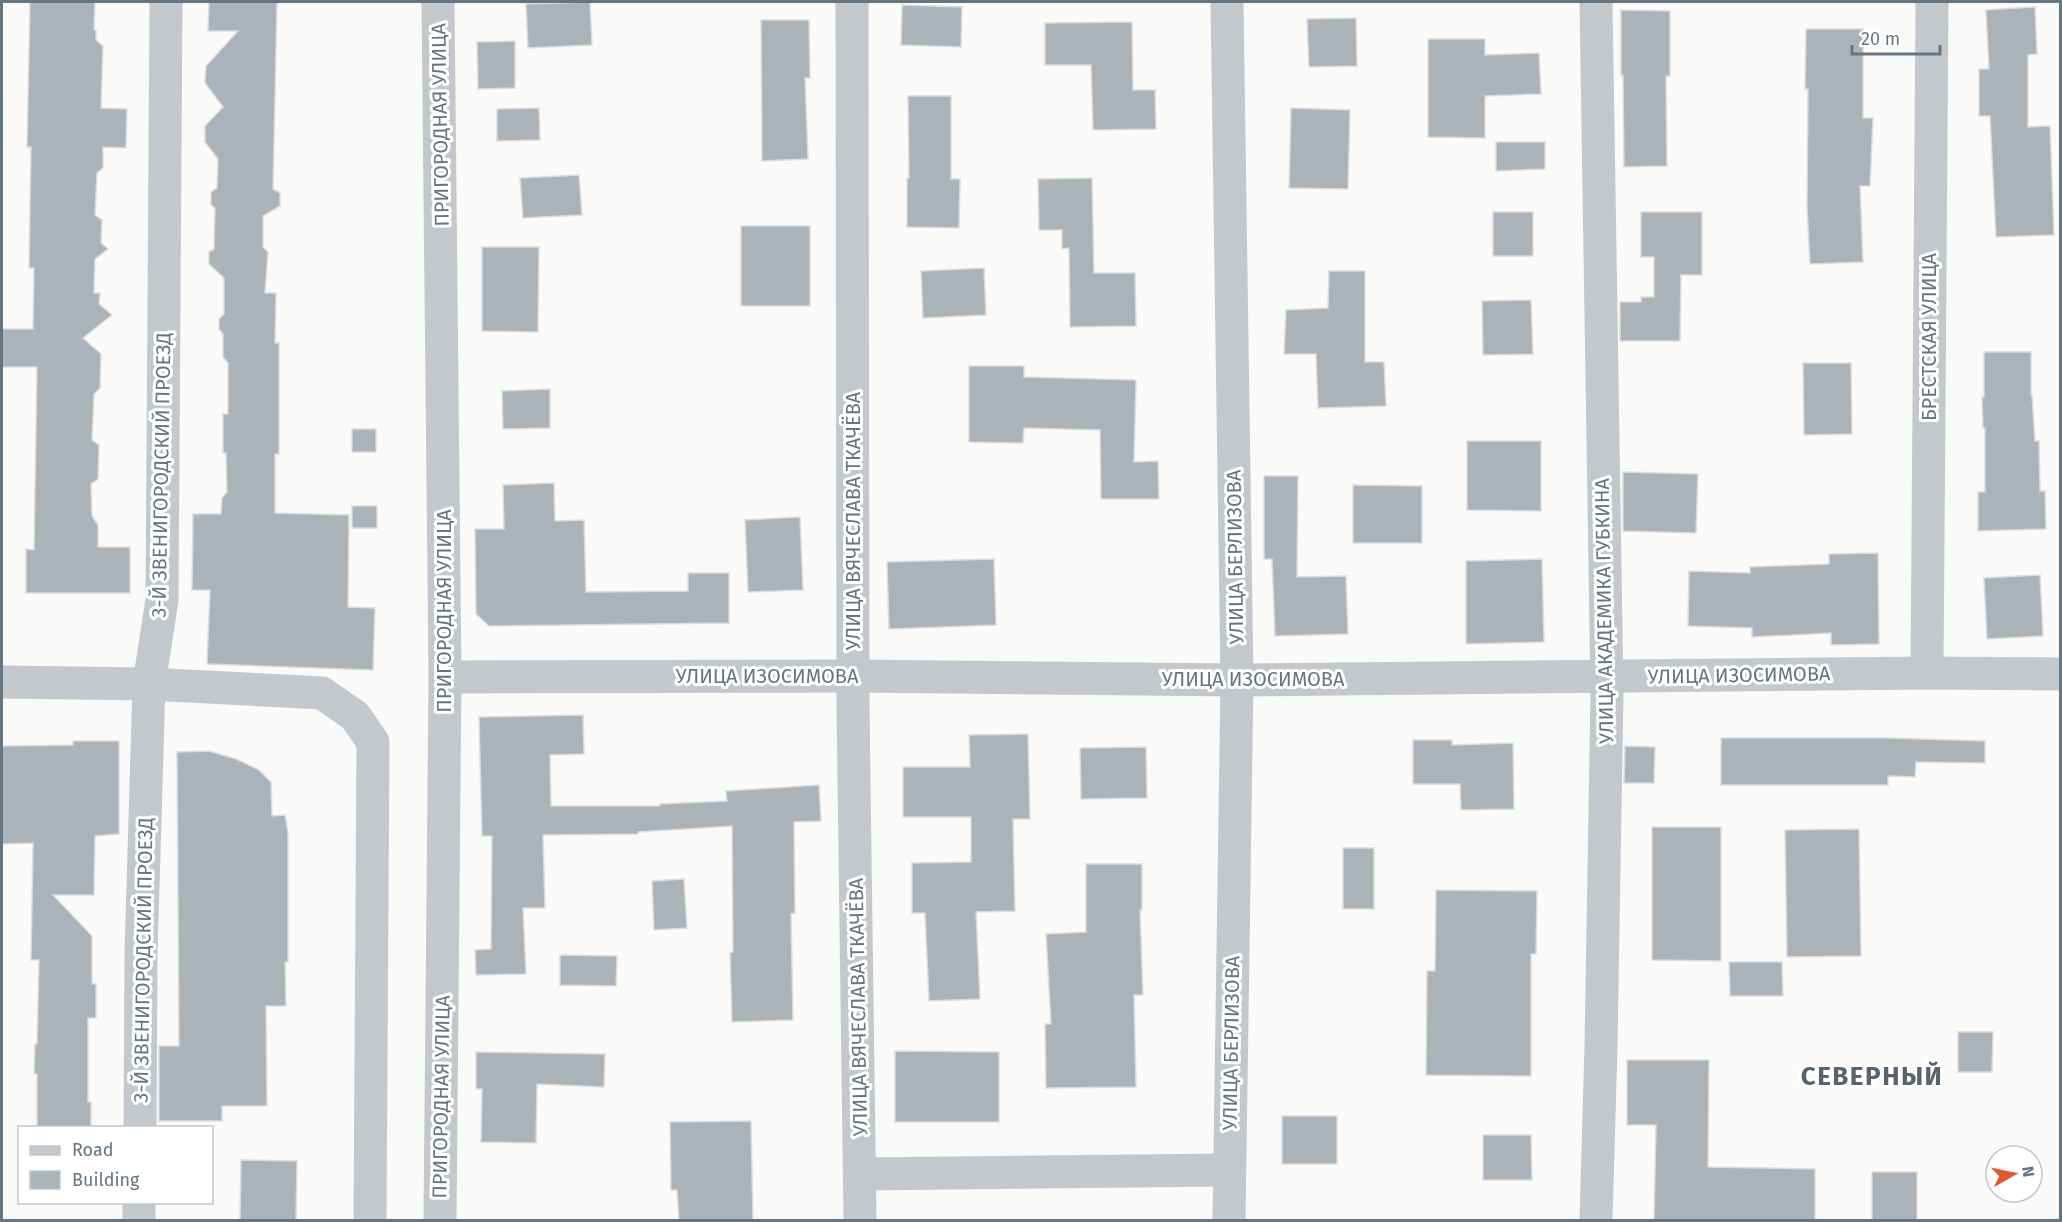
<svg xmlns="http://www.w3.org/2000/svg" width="2062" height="1222" viewBox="0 0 2062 1222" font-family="'Fira Sans',sans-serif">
<rect width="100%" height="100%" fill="#fafaf8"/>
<g fill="#aab3b9" stroke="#dcdcda" stroke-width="1.5">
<polygon points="30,2 95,2 94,30 96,30 96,40 103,46 101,108 127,109 126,148 103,147 103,168 97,173 95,215 102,220 101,243 108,249 95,259 94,293 100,293 99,304 112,315 83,338 101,354 100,388 94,394 92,440 99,445 98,479 91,484 92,516 98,525 98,547 130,547 130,593 26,593 26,549 34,550 37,367 2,367 2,329 33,329 34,268 29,268 31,147 27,147"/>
<polygon points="209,2 277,2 273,189 280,193 280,206 263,216 263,247 268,252 265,293 276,293 275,343 279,343 279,454 275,454 275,513 349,515 348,607 375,608 373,670 207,664 210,590 192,590 193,514 221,514 222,498 227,492 226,453 223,453 223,414 228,414 228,363 223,357 223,334 219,329 219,319 224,314 224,278 209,264 209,252 214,249 215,208 211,205 211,192 217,188 218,159 205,142 205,126 223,107 205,83 206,66 238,31 208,31"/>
<polygon points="590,2 592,45 528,48 526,4"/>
<polygon points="902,5 962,7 961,47 901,45"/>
<polygon points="2035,7 2037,54 2028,55 2028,127 2050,126 2054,235 1996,237 1990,116 1979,116 1979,69 1989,69 1986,10"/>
<polygon points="1621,10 1670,11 1670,76 1666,76 1667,166 1624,167 1623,75 1621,75"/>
<polygon points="1356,18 1357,66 1309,67 1307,19"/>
<polygon points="761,20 809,20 810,78 805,78 808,159 762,161"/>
<polygon points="1132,22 1133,90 1155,90 1156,129 1093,130 1091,65 1045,65 1045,23"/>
<polygon points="1806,29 1863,29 1863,118 1873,118 1870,186 1860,186 1863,262 1810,264 1807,208 1808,89 1805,89"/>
<polygon points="1428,39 1485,39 1485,55 1539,53 1541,94 1485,96 1485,138 1428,137"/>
<polygon points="515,41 515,88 478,89 477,42"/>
<polygon points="908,96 951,96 951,179 960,179 959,228 907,227 907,178 909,178"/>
<polygon points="539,108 540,140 497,141 497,109"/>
<polygon points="1291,108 1350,110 1348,189 1289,188"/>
<polygon points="1496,142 1545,142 1545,169 1496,171"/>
<polygon points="579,175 582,215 523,218 520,178"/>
<polygon points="1092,178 1094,273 1135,273 1136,326 1070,327 1069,248 1062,249 1062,230 1039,230 1038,179"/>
<rect x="1493" y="212" width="40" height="44"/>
<polygon points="1641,212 1702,212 1702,275 1681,275 1680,341 1620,341 1620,302 1641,302 1641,297 1654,297 1654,257 1641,257"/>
<rect x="741" y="226" width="69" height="80"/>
<polygon points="482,247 539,247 538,332 482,331"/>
<polygon points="984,268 986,315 923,318 921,271"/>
<polygon points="1329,271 1365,271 1365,362 1384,362 1386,406 1318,408 1316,354 1284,354 1286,310 1328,308"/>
<polygon points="1531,300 1533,354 1483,355 1482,301"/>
<polygon points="1984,352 2031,352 2031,395 2032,395 2035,441 2039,441 2040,491 2045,491 2046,529 1978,531 1978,492 1985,492 1985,428 1983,428 1982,397 1984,397"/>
<polygon points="1803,363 1851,363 1852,434 1804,435"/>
<polygon points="969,366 1024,366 1024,377 1136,380 1134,462 1158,461 1159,499 1101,499 1100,430 1024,428 1023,443 969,442"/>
<polygon points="550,389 550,428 503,429 502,391"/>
<rect x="352" y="429" width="24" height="23"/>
<polygon points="1467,441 1541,441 1541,511 1467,510"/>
<polygon points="1623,472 1698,474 1696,533 1623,531"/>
<polygon points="1264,476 1298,476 1297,577 1346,576 1348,634 1275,636 1272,559 1264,559"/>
<polygon points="554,483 555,521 584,520 586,592 688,591 688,573 729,573 729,623 489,626 476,614 475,529 504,529 503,485"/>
<polygon points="1353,485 1422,486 1422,543 1353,543"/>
<rect x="352" y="506" width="25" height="22"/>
<polygon points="800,517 803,590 748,592 745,520"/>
<polygon points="1878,553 1879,644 1831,645 1831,633 1752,637 1752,628 1688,626 1689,571 1750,573 1750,567 1829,564 1829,554"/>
<polygon points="994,559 996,625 889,629 887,562"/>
<polygon points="1542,559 1544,642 1466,644 1466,561"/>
<polygon points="2040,575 2043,636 1987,639 1984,578"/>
<polygon points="583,715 584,754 550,755 551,806 660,806 660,804 727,801 726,791 819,785 821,821 794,822 795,913 791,914 793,1020 732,1022 730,953 733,952 732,826 638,832 638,834 543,835 545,908 523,908 526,974 476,975 475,950 491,949 492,836 482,836 479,717"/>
<polygon points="1028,734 1030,819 1013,819 1015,911 976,912 980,999 929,1001 925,913 912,913 912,863 971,862 971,817 903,817 903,767 970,767 969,735"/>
<polygon points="1721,738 1888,738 1985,741 1985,763 1916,762 1915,777 1888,776 1888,785 1721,785"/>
<polygon points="1413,740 1452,740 1452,745 1513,743 1514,809 1461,810 1460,784 1413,784"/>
<polygon points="73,741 119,741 119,834 95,836 94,895 53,895 92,936 92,984 96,984 96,1018 88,1018 88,1102 91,1102 91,1128 37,1128 37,1074 34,1074 35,1044 37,1044 39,960 31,960 33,843 2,844 2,746 73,745"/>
<polygon points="1625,746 1655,747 1654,783 1624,783"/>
<polygon points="1146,747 1147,798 1081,799 1080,748"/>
<polygon points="209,751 236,759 259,770 271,782 272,816 285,815 288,833 288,962 285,962 286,1006 266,1006 267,1106 222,1106 222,1121 159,1121 159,1046 179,1046 177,752"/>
<polygon points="1652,827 1721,827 1721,961 1652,960"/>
<polygon points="1859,829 1861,956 1787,957 1785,830"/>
<rect x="1343" y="848" width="31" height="61"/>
<polygon points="1086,864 1142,864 1142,910 1140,910 1143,995 1134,995 1136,1087 1046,1088 1045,1024 1051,1024 1046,934 1086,932"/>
<polygon points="684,879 687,928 654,930 652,881"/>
<polygon points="1436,890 1537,891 1536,954 1531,954 1531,1076 1426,1075 1427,971 1435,971"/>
<polygon points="560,955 617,956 616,986 560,985"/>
<polygon points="1729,962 1782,962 1783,996 1730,996"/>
<polygon points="1958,1032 1993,1032 1992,1072 1958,1072"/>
<polygon points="895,1051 999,1052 999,1122 895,1122"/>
<polygon points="476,1052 605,1054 604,1087 537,1084 536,1143 481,1142 482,1089 476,1089"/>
<polygon points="1627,1060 1709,1060 1708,1167 1815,1169 1815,1221 1654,1221 1656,1125 1627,1125"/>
<rect x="1282" y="1116" width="55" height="48"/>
<polygon points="751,1121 753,1221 679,1221 677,1190 671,1190 670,1122"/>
<polygon points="1483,1135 1531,1135 1532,1180 1483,1180"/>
<polygon points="241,1160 297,1161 296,1221 240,1221"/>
<rect x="1872" y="1172" width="45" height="49"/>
</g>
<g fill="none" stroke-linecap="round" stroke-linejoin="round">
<g stroke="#c3c8cc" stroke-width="33">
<polyline points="852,2 853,705 860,1220"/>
<polyline points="1227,2 1237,680 1229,1220"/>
<polyline points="1927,673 1932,2"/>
<polyline points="2,682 149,684 322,693 355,716 373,742 370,1220"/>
<polyline points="140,1128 141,954 149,684 162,600 166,2"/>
<polyline points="860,1174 1229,1170"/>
<polyline points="139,1220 139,1202"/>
<polyline points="1596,1220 1601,1046 1607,692 1596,2"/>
</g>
<g stroke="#c3c8cc" stroke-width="33">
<polyline points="438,2 445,677 440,1220"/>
<polyline points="445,677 853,676 1237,680 1927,673 2060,674"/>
</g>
</g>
<g text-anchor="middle" stroke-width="6" stroke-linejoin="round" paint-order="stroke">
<g font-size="20" fill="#657683" stroke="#fff">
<text transform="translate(440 125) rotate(-91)" y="7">ПРИГОРОДНАЯ УЛИЦА</text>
<text transform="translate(1929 337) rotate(-90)" y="7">БРЕСТСКАЯ УЛИЦА</text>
<text transform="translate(161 475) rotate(-89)" y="7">3-Й ЗВЕНИГОРОДСКИЙ ПРОЕЗД</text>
<text transform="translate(853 521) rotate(-90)" y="7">УЛИЦА ВЯЧЕСЛАВА ТКАЧЁВА</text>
<text transform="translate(1235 557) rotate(-91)" y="7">УЛИЦА БЕРЛИЗОВА</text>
<text transform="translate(444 611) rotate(-90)" y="7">ПРИГОРОДНАЯ УЛИЦА</text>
<text transform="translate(1604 611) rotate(-91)" y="7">УЛИЦА АКАДЕМИКА ГУБКИНА</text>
<text transform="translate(1739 675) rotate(-1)" y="7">УЛИЦА ИЗОСИМОВА</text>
<text x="767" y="683">УЛИЦА ИЗОСИМОВА</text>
<text x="1253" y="686">УЛИЦА ИЗОСИМОВА</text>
<text transform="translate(143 960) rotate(-89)" y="7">3-Й ЗВЕНИГОРОДСКИЙ ПРОЕЗД</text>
<text transform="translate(858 1007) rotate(-91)" y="7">УЛИЦА ВЯЧЕСЛАВА ТКАЧЁВА</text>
<text transform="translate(1231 1043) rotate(-89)" y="7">УЛИЦА БЕРЛИЗОВА</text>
<text transform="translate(441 1097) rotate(-89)" y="7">ПРИГОРОДНАЯ УЛИЦА</text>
</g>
<g font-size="26" font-weight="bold" letter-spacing="1.5" fill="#57646e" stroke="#fff">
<text x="1872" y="1085">СЕВЕРНЫЙ</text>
</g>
</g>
<rect width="2062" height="1222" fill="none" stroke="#657683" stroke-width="6"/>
<rect x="18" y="1126" width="195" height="78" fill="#ffffff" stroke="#c1c8cd" stroke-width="1.5"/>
<rect x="30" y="1146" width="30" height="9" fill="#c3c8cc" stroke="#c1c8cd" stroke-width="1.5"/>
<text x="72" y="1156" font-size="18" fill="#657683">Road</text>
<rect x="30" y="1171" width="30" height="18" fill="#aab3b9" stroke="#c1c8cd" stroke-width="1.5"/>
<text x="72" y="1186" font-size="18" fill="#657683">Building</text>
<g transform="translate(2014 1174) rotate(81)"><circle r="28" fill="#ffffff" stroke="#c1c8cd" stroke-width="1.5"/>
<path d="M0-4.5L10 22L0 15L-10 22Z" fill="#e4572e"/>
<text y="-9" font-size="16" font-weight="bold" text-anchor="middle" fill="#657683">N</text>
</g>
<path d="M1852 45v9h88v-9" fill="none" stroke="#657683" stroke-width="3"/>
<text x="1861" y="45" font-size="18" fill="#657683" stroke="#ffffff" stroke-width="4.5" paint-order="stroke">20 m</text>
</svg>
